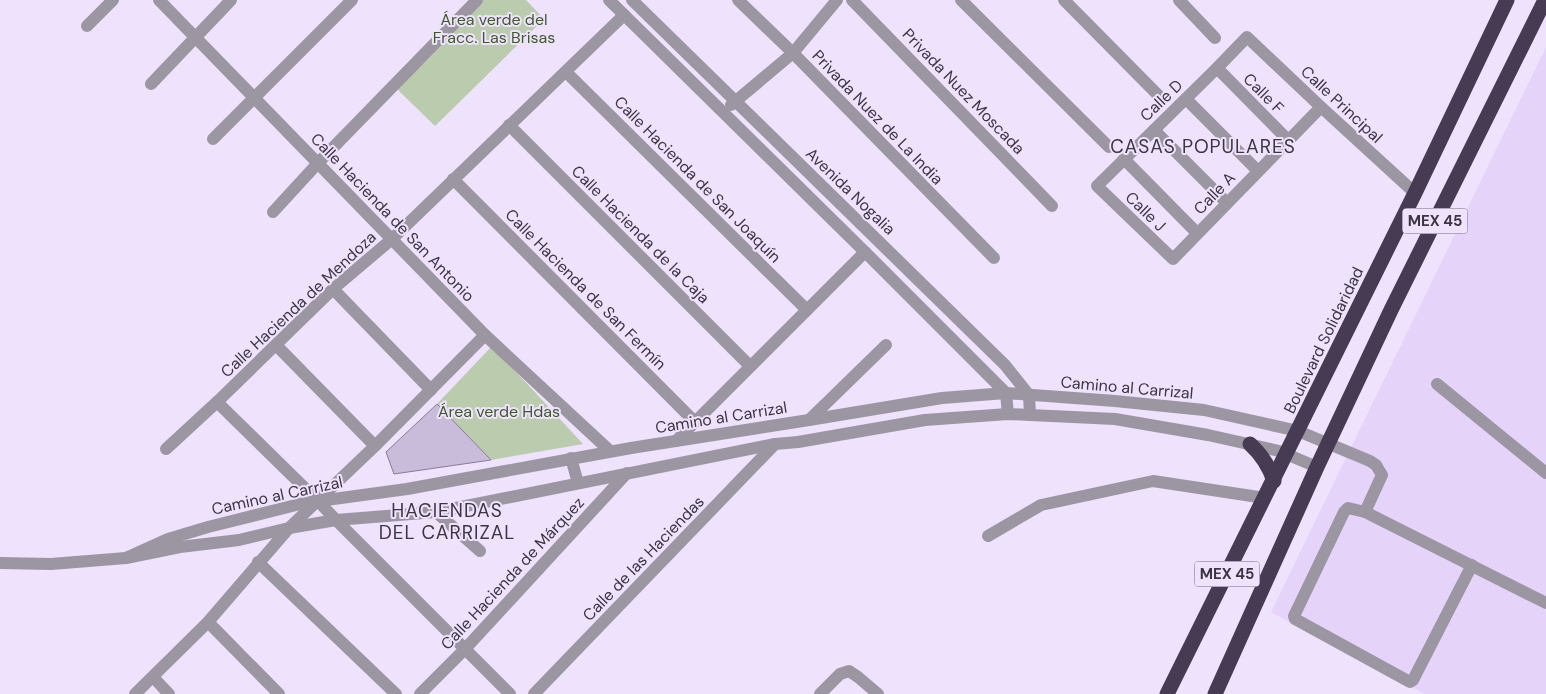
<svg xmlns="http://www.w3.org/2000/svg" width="1546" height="694" viewBox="0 0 1546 694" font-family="'DM Sans',sans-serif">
<rect width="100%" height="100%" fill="#eee2fc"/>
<polygon fill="#e5d3fa" points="1546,47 1546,694 1425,694 1271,612"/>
<g fill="#bacbae">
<polygon points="483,0 526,0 544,19 435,126 397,89"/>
<polygon points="492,346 583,444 491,460 437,404"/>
</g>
<polygon fill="#c9bbda" stroke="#8a7c99" points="437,404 491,460 394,474 386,452"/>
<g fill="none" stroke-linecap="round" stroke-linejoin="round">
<g stroke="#9c96a3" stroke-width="12">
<polyline points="159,0 485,335 610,451"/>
<polyline points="609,0 865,252 1006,393 1008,414"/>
<polyline points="632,0 1005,365 1029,395 1030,415"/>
<polyline points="738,0 793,53 994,258"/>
<polyline points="852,0 1052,206"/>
<polyline points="961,0 1109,147"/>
<polyline points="1064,0 1159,96"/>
<polyline points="1179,0 1215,38"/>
<polyline points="87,26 113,0"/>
<polyline points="1217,68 1288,140"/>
<polyline points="566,72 807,310"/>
<polyline points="151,84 231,0"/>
<polyline points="1186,99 1258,171"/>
<polyline points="731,105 793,53 837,0"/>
<polyline points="1321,107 1173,259 1097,186 1217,68 1247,37 1321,107 1415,193"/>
<polyline points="509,125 750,366"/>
<polyline points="1154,130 1227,203"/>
<polyline points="213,139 352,0"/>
<polyline points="1124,159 1197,233"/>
<polyline points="453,179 695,422"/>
<polyline points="273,212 318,163 477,0"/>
<polyline points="333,289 431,390"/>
<polyline points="276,345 375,446"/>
<polyline points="1437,384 1546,473"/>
<polyline points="217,402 318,501 336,520 510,694"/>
<polyline points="809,420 886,345"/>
<polyline points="676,441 865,252"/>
<polyline points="166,449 217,402 333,289 392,239 624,15"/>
<polyline points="571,458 578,483"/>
<polyline points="436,512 480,551"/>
<polyline points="1365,512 1348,508 1344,512 1294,616 1295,619 1410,682 1413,680 1472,565"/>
<polyline points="988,536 1041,505 1153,481 1265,498"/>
<polyline points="126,558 168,539 208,527 304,503 407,489 631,448 809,420 942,398 1006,393 1115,401 1204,410 1298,431 1370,461 1376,465 1382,475 1365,512 1546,603"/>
<polyline points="258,562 396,694"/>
<polyline points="0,563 51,564 126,558 180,547 239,540 289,528 336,520 436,512 775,444 798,442 925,420 1008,414 1030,415 1115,419 1208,435 1279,451 1317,467"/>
<polyline points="208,622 279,694"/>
<polyline points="153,677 169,694"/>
<polyline points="135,694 208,622 289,528 375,446 485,335"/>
<polyline points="420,694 465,649 627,473"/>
<polyline points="534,694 775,444"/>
<polyline points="820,694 840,674 849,671 858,677 878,694"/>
</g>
<g stroke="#473b54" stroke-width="15">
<path d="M1250 444C1262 455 1269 466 1274 481"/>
<polyline points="1167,694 1415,193 1507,0"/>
<polyline points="1215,694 1317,467 1391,310 1545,0"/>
</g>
</g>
<g text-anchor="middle" stroke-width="4" stroke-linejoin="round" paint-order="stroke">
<g fill="#eee2fc" stroke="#716a7a" stroke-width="1">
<rect x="1402.5" y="208.5" width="65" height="25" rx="4"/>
<rect x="1194.5" y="561.5" width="65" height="25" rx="4"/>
</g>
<g font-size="15" font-weight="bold" fill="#3c3643">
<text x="1435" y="226">MEX 45</text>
<text x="1227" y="579">MEX 45</text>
</g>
<g font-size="16" fill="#3f582c" stroke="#eee2fc">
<text x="494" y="25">Área verde del<tspan x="494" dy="18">Fracc. Las Brisas</tspan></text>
<text x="499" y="417">Área verde Hdas</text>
</g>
<g font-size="16" fill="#3c3643" stroke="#eee2fc">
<text transform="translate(964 91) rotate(46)" y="6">Privada Nuez Moscada</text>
<text transform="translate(1264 93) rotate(45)" y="6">Calle F</text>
<text transform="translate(1161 100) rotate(-44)" y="6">Calle D</text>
<text transform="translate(1342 104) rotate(43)" y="6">Calle Principal</text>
<text transform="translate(878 117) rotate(46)" y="6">Privada Nuez de La India</text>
<text transform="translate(698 179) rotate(45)" y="6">Calle Hacienda de San Joaquín</text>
<text transform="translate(851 191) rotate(44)" y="6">Avenida Nogalia</text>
<text transform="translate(1214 193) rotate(-46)" y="6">Calle A</text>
<text transform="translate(1146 211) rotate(44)" y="6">Calle J</text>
<text transform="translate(393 217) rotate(46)" y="6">Calle Hacienda de San Antonio</text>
<text transform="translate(641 234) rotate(45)" y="6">Calle Hacienda de la Caja</text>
<text transform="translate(586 289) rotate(45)" y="6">Calle Hacienda de San Fermín</text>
<text transform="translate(298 304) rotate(-43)" y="6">Calle Hacienda de Mendoza</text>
<text transform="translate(1323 340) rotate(-64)" y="6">Boulevard Solidaridad</text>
<text transform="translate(1127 387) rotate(5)" y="6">Camino al Carrizal</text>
<text transform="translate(721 417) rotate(-9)" y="6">Camino al Carrizal</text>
<text transform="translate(277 495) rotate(-12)" y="6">Camino al Carrizal</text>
<text transform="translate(643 558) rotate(-46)" y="6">Calle de las Haciendas</text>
<text transform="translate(512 573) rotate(-47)" y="6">Calle Hacienda de Márquez</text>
</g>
<g font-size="19" letter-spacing="1" fill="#3c3643" stroke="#eee2fc">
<text x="1203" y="153">CASAS POPULARES</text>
<text x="447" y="517">HACIENDAS<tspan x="447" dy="22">DEL CARRIZAL</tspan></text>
</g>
</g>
</svg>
